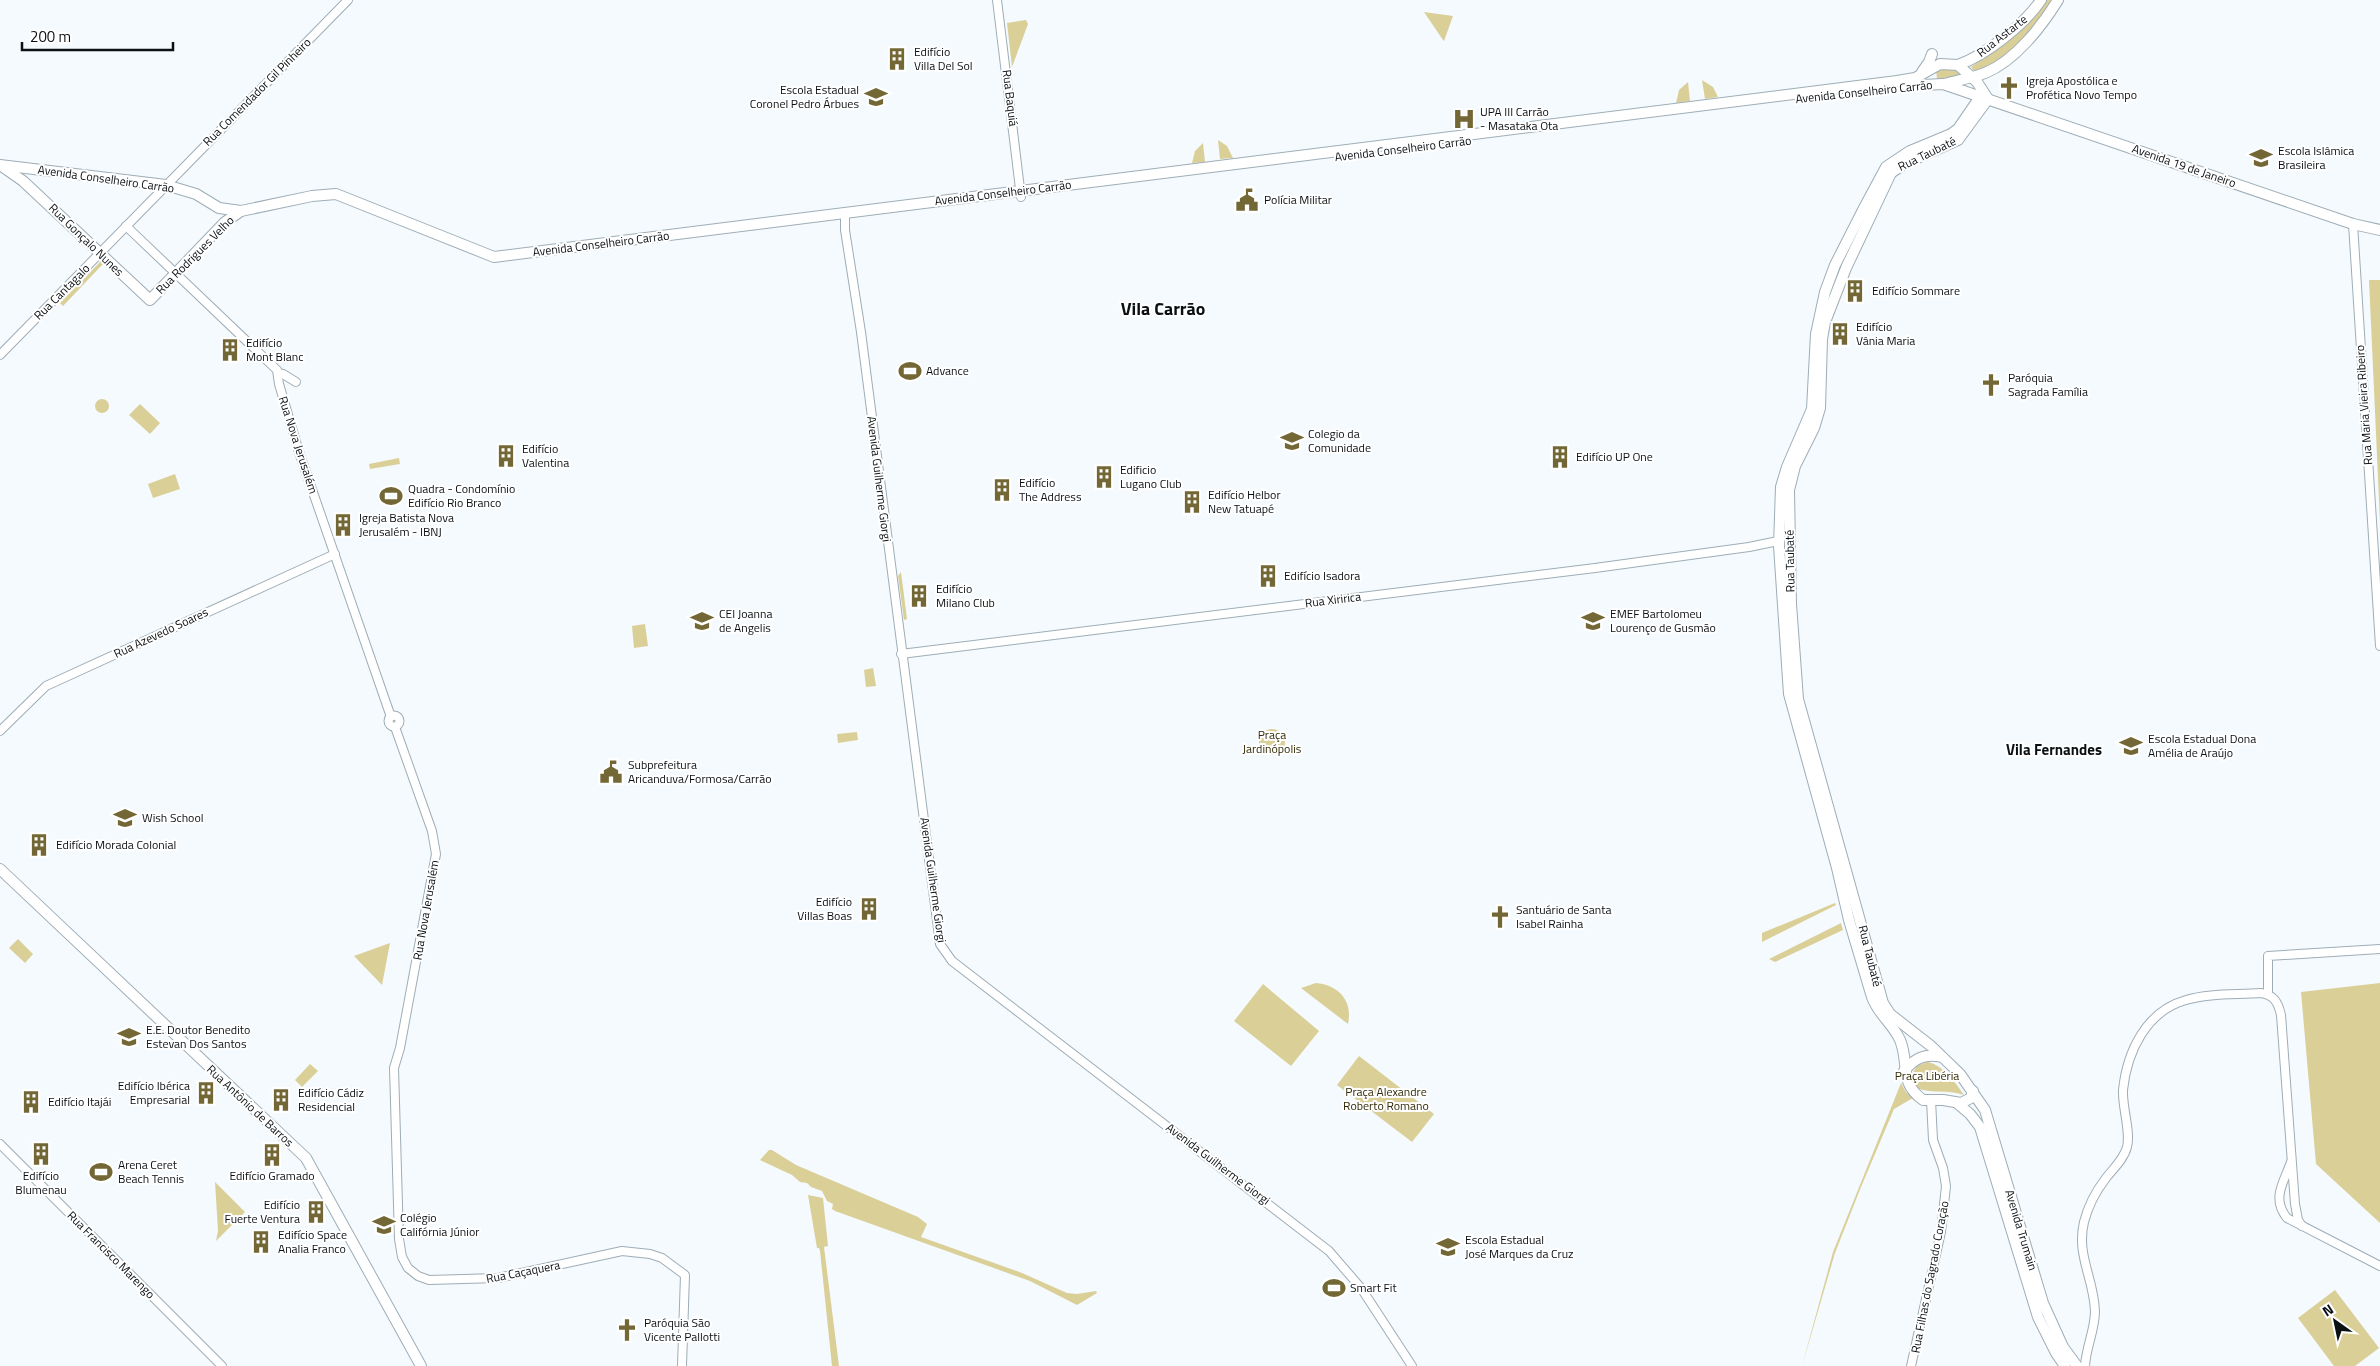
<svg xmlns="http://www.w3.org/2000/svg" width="2380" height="1366" viewBox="0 0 2380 1366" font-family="'Titillium Web',sans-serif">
<rect width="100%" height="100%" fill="#f4fafe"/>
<g fill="#dbcf98">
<path d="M2044 0H2053C2034 26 2008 66 1974 71L1971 67 1992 52Z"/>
<polygon points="1424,12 1453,16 1444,41 1443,40"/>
<polygon points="1026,20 1028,24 1012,67 1007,23"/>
<polygon points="1939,67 1956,67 1960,73 1957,76 1937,79 1936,70"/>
<polygon points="1702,80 1713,87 1718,97 1705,99"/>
<polygon points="1688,82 1690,101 1676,103 1679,90"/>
<polygon points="1218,140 1227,146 1233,158 1220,159"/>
<polygon points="1203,143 1205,162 1192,163 1195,151"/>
<polygon points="101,261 103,264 63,306 60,303"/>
<polygon points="2369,280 2380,280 2380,522"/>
<circle cx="102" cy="406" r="7"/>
<polygon points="140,404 160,423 150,434 129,415"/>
<polygon points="399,458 400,464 370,469 369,464"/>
<polygon points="175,474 180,489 153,498 148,484"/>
<polygon points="901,572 907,619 904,620 898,576"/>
<polygon points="645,624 648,646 634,648 632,626"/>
<polygon points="873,668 876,686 866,687 864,670"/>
<circle cx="1272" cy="742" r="13"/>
<polygon points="857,732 858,740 838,743 837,734"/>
<polygon points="1835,903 1836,905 1762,942 1762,933"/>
<polygon points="1841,923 1843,930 1775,962 1769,959"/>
<polygon points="18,939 33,954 25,963 9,948"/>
<polygon points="390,943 382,985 354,956"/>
<path d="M1316 983C1338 985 1353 1000 1348 1024L1301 988Z"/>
<polygon points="2380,983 2380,1223 2316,1164 2301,992"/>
<polygon points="1263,984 1319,1031 1291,1066 1234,1021"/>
<polygon points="1359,1056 1434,1114 1412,1142 1337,1085"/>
<path d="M1927 1062C1942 1064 1956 1083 1964 1095 1947 1089 1929 1094 1917 1088L1912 1074 1917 1066Z"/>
<polygon points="310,1064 318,1071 302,1087 295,1080"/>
<polygon points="1901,1083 1906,1092 1913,1098 1894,1109 1861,1187 1835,1253 1802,1366 1833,1252"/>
<polygon points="769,1150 772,1150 796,1165 918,1217 927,1224 921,1237 1022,1273 1067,1293 1077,1294 1096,1291 1097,1293 1077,1305 1030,1281 835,1211 832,1209 833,1204 827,1201 822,1191 811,1187 807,1183 800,1182 792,1175 760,1160"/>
<polygon points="215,1182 245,1212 216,1241 218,1231"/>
<polygon points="808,1195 823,1198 828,1246 824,1247 839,1366 832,1366 820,1251 819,1248 817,1248"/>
<polygon points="2335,1290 2379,1348 2355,1366 2334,1366 2298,1318"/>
</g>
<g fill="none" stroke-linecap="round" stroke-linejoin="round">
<defs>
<g id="minor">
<polyline points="997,0 1021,197"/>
<polyline points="845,213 845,230 861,332 940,944 952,961 1329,1251 1361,1288 1412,1366"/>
<polyline points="2353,224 2380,646"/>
<polyline points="126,226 277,370 279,384 299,452 391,717"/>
<polyline points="0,355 348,0"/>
<polyline points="278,373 283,374 296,382"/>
<polyline points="901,654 1595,568 1749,547 1778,541"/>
<circle cx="394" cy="721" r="5.5"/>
<polyline points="395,727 432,831 436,854 400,1048 394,1068 399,1239 402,1257 408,1268 418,1276 429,1280 498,1278 622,1251 650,1254 662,1258 685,1275 682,1366"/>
<polyline points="0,731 46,686 335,554"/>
<polyline points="2268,994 2268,956 2380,949"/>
<polyline points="0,1144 222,1366"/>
<path d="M2291 1162C2284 1182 2271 1198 2287 1218L2380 1266"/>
<polyline points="1911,1366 1941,1232 1946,1186 1943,1168 1933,1140 1931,1100"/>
<path d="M2085 1366C2086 1347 2095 1330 2095 1311 2094 1279 2076 1255 2084 1222 2088 1206 2096 1191 2106 1178 2113 1169 2124 1159 2127 1147 2131 1132 2122 1107 2123 1090 2127 1052 2146 1011 2186 1000 2209 993 2237 995 2261 993 2274 995 2278 1002 2281 1015L2295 1204 2298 1220 2302 1226"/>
</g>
<g id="major">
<path d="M1958 65C1986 55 2025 24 2041 0"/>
<polyline points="1922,72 1929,62 1932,54"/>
<path d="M1944 84C1958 80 1972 78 1985 73 2015 61 2042 26 2058 0"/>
<polyline points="1902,86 1943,84 2353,224 2380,230"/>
<polyline points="1988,99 1958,140 1904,164 1891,173 1846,268 1825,322 1822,339 1820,408 1814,428 1795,466 1789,490 1791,604 1798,699 1883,1003 1890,1014 1931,1046 1960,1074 1985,1110 2043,1303 2063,1347 2077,1366"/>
<polyline points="0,165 166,185 196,194 219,208 241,211 312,196 336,194 494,257 1897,81 1915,78 1940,64 1958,65 1977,82 1988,99"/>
<polyline points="3,167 23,181 150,300 225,222 241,211"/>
<polyline points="0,869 306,1158 421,1366"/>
<path d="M1904 1071C1915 1058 1925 1053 1942 1057"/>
<path d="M1973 1091 1971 1098 1961 1103 1943 1100H1923C1898 1082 1910 1064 1900 1040 1893 1024 1878 1014 1872 997L1849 920 1837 868 1789 694 1779 546 1781 487 1787 467 1812 409 1816 334 1825 292 1835 265 1864 208 1886 167 1910 151 1951 134 1958 129 1980 97"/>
<polyline points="1957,1103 1970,1114 1980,1127 2038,1317 2056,1353 2065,1366"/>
</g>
</defs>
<use href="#minor" stroke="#9eadb6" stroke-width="10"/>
<use href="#major" stroke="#9eadb6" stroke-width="12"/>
<use href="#minor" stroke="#fff" stroke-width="8"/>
<use href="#major" stroke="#fff" stroke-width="10"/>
</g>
<defs>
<symbol id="building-bare" viewBox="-9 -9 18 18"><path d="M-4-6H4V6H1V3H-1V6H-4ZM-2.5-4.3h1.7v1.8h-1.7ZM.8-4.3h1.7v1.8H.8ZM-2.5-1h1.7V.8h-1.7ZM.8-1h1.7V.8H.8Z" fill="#736835" stroke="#fff" stroke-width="2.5" paint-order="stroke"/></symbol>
<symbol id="church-bare" viewBox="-9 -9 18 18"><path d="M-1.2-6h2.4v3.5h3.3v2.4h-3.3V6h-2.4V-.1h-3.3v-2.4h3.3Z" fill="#736835" stroke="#fff" stroke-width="2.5" paint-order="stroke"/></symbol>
<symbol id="school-bare" viewBox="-9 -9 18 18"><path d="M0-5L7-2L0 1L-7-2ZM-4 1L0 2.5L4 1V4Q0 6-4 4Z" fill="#736835" stroke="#fff" stroke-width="2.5" paint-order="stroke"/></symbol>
<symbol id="hospital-bare" viewBox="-9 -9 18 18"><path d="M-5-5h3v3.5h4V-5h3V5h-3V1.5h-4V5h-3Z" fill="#736835" stroke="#fff" stroke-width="2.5" paint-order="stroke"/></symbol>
<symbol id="civic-bare" viewBox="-9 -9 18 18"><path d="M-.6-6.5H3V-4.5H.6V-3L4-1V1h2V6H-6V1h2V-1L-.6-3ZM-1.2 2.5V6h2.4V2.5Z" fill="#736835" stroke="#fff" stroke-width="2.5" paint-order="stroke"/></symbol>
<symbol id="stadium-bare" viewBox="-9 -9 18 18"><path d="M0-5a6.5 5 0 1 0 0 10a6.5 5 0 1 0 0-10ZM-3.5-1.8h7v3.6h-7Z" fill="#736835" stroke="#fff" stroke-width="2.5" paint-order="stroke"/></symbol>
</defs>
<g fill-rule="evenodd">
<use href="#building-bare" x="881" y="43" width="32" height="32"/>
<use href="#church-bare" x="1993" y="72" width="32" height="32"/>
<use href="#school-bare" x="860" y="81" width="32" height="32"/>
<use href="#hospital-bare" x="1448" y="103" width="32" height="32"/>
<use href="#school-bare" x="2245" y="142" width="32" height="32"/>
<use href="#civic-bare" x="1231" y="184" width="32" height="32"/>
<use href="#building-bare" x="1839" y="275" width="32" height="32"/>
<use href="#building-bare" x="1824" y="318" width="32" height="32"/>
<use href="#building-bare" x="214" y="334" width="32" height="32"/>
<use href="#stadium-bare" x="894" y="355" width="32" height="32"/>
<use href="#church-bare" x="1975" y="369" width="32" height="32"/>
<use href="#school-bare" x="1276" y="425" width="32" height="32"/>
<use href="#building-bare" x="490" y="440" width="32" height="32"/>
<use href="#building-bare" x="1544" y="441" width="32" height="32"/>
<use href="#building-bare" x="1088" y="461" width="32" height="32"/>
<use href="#building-bare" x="986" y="474" width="32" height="32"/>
<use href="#stadium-bare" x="375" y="480" width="32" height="32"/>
<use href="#building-bare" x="1176" y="486" width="32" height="32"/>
<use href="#building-bare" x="327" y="509" width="32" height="32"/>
<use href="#building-bare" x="1252" y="560" width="32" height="32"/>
<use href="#building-bare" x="903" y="580" width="32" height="32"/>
<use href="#school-bare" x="686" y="605" width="32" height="32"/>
<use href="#school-bare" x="1577" y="605" width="32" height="32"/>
<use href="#school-bare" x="2115" y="730" width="32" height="32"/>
<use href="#civic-bare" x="595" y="756" width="32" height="32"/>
<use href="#school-bare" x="109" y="802" width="32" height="32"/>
<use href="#building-bare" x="23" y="829" width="32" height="32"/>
<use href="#building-bare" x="853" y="893" width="32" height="32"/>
<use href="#church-bare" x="1484" y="901" width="32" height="32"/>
<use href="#school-bare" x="113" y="1021" width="32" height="32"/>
<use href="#building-bare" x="190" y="1077" width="32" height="32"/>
<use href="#building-bare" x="265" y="1084" width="32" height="32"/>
<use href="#building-bare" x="15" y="1086" width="32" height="32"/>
<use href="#building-bare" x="25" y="1138" width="32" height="32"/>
<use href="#building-bare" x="256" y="1139" width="32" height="32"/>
<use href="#stadium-bare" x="85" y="1156" width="32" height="32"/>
<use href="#building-bare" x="300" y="1196" width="32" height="32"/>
<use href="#school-bare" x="368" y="1209" width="32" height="32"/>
<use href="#building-bare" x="245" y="1226" width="32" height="32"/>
<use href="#school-bare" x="1432" y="1231" width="32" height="32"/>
<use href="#stadium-bare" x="1318" y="1272" width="32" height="32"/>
<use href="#church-bare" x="611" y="1314" width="32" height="32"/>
</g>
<g text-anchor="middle" stroke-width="4" stroke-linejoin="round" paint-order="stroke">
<g font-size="12" fill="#0b1013" stroke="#fff">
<text transform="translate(2002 36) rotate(-38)" y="4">Rua Astarte</text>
<text transform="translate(257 92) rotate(-45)" y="4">Rua Comendador Gil Pinheiro</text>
<text transform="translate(1864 92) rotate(-6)" y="4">Avenida Conselheiro Carrão</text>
<text transform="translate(1010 98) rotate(83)" y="4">Rua Baquiá</text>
<text transform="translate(1403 149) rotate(-7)" y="4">Avenida Conselheiro Carrão</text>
<text transform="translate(1927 154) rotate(-26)" y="4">Rua Taubaté</text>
<text transform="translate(2184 166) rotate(19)" y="4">Avenida 19 de Janeiro</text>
<text transform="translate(106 179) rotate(8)" y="4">Avenida Conselheiro Carrão</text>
<text transform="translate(1003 193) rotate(-7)" y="4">Avenida Conselheiro Carrão</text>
<text transform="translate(86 240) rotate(44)" y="4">Rua Gonçalo Nunes</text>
<text transform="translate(601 244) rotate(-7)" y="4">Avenida Conselheiro Carrão</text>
<text transform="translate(195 255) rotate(-45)" y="4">Rua Rodrigues Velho</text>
<text transform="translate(62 292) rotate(-45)" y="4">Rua Cantagalo</text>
<text transform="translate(2364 405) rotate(-94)" y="4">Rua Maria Vieira Ribeiro</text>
<text transform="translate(298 445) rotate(72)" y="4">Rua Nova Jerusalém</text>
<text transform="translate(879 479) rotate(83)" y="4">Avenida Guilherme Giorgi</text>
<text transform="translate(1790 561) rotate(-91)" y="4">Rua Taubaté</text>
<text transform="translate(1333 600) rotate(-7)" y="4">Rua Xiririca</text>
<text transform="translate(161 633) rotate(-25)" y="4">Rua Azevedo Soares</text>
<text transform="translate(933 880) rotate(82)" y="4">Avenida Guilherme Giorgi</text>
<text transform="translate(426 910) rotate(-80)" y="4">Rua Nova Jerusalém</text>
<text transform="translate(1870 956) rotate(76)" y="4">Rua Taubaté</text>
<text transform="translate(250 1106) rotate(43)" y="4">Rua Antônio de Barros</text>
<text transform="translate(1218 1164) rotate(37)" y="4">Avenida Guilherme Giorgi</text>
<text transform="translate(2021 1230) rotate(73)" y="4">Avenida Trumain</text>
<text transform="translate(111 1255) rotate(45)" y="4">Rua Francisco Marengo</text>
<text transform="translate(523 1272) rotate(-11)" y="4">Rua Caçaquera</text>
<text transform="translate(1930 1277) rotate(-79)" y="4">Rua Filhas do Sagrado Coração</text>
</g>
<g font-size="12" fill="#0b1013" stroke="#fff" text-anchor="start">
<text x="914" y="56">Edifício<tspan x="914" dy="14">Villa Del Sol</tspan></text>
<text x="2026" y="85">Igreja Apostólica e<tspan x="2026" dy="14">Profética Novo Tempo</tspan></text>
<text x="859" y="94" text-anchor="end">Escola Estadual<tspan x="859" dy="14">Coronel Pedro Árbues</tspan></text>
<text x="1480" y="116">UPA III Carrão<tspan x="1480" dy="14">- Masataka Ota</tspan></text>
<text x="2278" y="155">Escola Islâmica<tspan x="2278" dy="14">Brasileira</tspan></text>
<text x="1264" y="204">Polícia Militar</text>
<text x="1872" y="295">Edifício Sommare</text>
<text x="1856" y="331">Edifício<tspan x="1856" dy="14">Vânia Maria</tspan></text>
<text x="246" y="347">Edifício<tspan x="246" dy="14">Mont Blanc</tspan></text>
<text x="926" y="375">Advance</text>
<text x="2008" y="382">Paróquia<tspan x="2008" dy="14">Sagrada Família</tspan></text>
<text x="1308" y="438">Colegio da<tspan x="1308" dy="14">Comunidade</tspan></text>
<text x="522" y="453">Edifício<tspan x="522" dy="14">Valentina</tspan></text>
<text x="1576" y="461">Edifício UP One</text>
<text x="1120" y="474">Edificio<tspan x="1120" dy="14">Lugano Club</tspan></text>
<text x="1019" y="487">Edifício<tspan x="1019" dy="14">The Address</tspan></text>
<text x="408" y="493">Quadra - Condomínio<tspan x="408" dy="14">Edifício Rio Branco</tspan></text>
<text x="1208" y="499">Edifício Helbor<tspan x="1208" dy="14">New Tatuapé</tspan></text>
<text x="359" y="522">Igreja Batista Nova<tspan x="359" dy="14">Jerusalém - IBNJ</tspan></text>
<text x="1284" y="580">Edifício Isadora</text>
<text x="936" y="593">Edifício<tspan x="936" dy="14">Milano Club</tspan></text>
<text x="719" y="618">CEI Joanna<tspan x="719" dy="14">de Angelis</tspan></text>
<text x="1610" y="618">EMEF Bartolomeu<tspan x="1610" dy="14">Lourenço de Gusmão</tspan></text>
<text x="2148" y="743">Escola Estadual Dona<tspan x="2148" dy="14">Amélia de Araújo</tspan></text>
<text x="628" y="769">Subprefeitura<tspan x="628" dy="14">Aricanduva/Formosa/Carrão</tspan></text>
<text x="142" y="822">Wish School</text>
<text x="56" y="849">Edifício Morada Colonial</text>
<text x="852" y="906" text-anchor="end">Edifício<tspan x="852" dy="14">Villas Boas</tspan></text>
<text x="1516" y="914">Santuário de Santa<tspan x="1516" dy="14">Isabel Rainha</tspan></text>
<text x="146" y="1034">E.E. Doutor Benedito<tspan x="146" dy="14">Estevan Dos Santos</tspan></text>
<text x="190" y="1090" text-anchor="end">Edifício Ibérica<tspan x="190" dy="14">Empresarial</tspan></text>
<text x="298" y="1097">Edifício Cádiz<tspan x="298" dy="14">Residencial</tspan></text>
<text x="48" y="1106">Edifício Itajái</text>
<text x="118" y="1169">Arena Ceret<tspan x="118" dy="14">Beach Tennis</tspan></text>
<text x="41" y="1180" text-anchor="middle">Edifício<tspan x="41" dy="14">Blumenau</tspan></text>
<text x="272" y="1180" text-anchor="middle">Edifício Gramado</text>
<text x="300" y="1209" text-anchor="end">Edifício<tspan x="300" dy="14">Fuerte Ventura</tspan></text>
<text x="400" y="1222">Colégio<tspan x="400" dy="14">Califórnia Júnior</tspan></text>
<text x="278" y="1239">Edifício Space<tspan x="278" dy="14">Analia Franco</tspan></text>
<text x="1465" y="1244">Escola Estadual<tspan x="1465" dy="14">José Marques da Cruz</tspan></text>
<text x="1350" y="1292">Smart Fit</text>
<text x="644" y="1327">Paróquia São<tspan x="644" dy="14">Vicente Pallotti</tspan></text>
</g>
<g font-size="12" fill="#312a06" stroke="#fff">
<text x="1272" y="739">Praça<tspan x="1272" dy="14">Jardinópolis</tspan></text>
<text x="1927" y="1080">Praça Libéria</text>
<text x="1386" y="1096">Praça Alexandre<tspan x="1386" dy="14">Roberto Romano</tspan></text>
</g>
<g font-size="15" font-weight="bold" fill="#0b1013" stroke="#fff">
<text x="2054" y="755">Vila Fernandes</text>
</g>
<g font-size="18" font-weight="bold" fill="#0b1013" stroke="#fff">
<text x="1163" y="315">Vila Carrão</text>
</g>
</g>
<g transform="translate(2335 1321) rotate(327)" stroke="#ffffff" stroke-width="4" paint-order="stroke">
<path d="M0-4L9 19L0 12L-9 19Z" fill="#0b1013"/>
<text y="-8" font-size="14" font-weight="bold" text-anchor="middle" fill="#0b1013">N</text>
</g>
<path d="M22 42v8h151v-8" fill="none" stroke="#0b1013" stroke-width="2.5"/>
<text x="30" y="42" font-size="15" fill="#0b1013" stroke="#ffffff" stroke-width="4" paint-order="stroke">200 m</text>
</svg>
